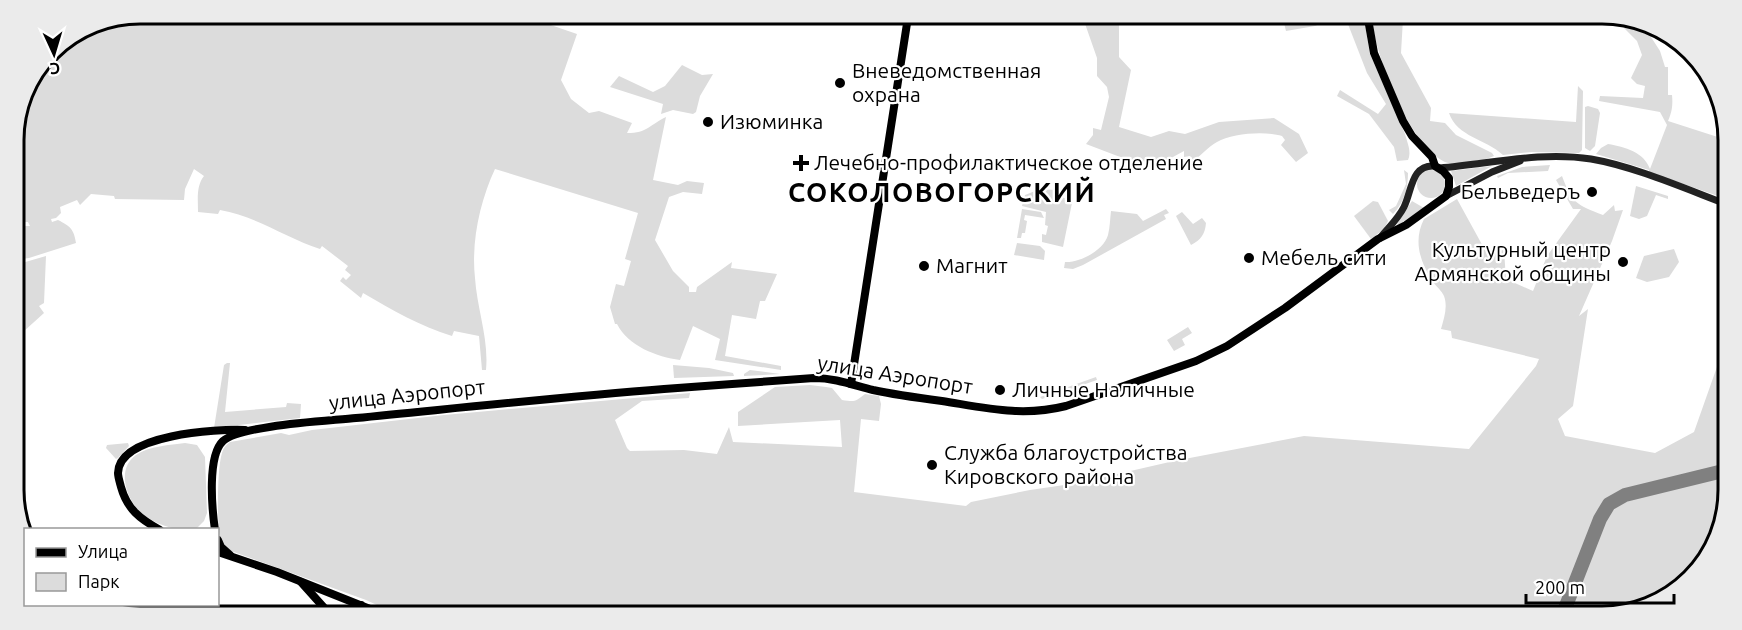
<svg xmlns="http://www.w3.org/2000/svg" width="1742" height="630" viewBox="0 0 1742 630" font-family="Ubuntu,sans-serif">
<rect width="100%" height="100%" fill="#fff"/>
<g fill="#dcdcdc">
<path d="M140 14 534 15 539 21 577 34 561 80 571 99 589 113 599 111 632 123 627 133C648 133 649 125 666 117L653 180 678 185 687 181 704 183 702 194 683 192 669 197 655 240 673 271 689 287V292H696L697 287 732 262 731 268 777 274 765 301H760L756 319 732 315 725 356 781 366V370L715 360 720 339 693 326 680 360C657 357 628 346 617 324H615L610 307 616 284 624 286 631 261 625 259 638 213 495 169C480 201 471 242 475 278 477 309 489 339 486 370H482L479 336 454 331 452 336C420 326 392 310 363 293L361 298 340 281 343 277 346 280 351 275 345 270 348 266 322 246 320 249C286 238 256 216 220 210L218 214 198 212C198 200 196 186 204 176L194 169 185 189 184 200 115 199 114 196 91 194 80 205 77 200 60 207 61 213 56 218 51 219 52 222 58 220C70 226 74 229 76 243L29 258 14 260V226H30L28 222H14V132L27 84 56 45 92 23Z"/>
<path d="M1083 18H1119V57L1131 70 1119 127 1151 137 1169 131 1185 134 1219 122 1274 118 1299 134 1308 153 1296 162 1281 145 1285 140 1282 136C1266 131 1232 133 1217 142 1208 147 1201 155 1194 161L1190 156 1184 157V151L1162 163 1128 160 1086 144 1093 135V128L1101 130 1109 97 1107 87 1097 76V58Z"/>
<polygon points="1283,19 1332,19 1315,26 1286,31"/>
<path d="M1346 19H1364L1370 54 1405 134C1407 142 1412 152 1408 160L1397 161 1394 147 1369 114 1337 96 1340 90 1378 114 1386 104 1367 73Z"/>
<path d="M1372 19H1403L1401 53 1431 108 1430 121 1445 123 1456 135 1492 153 1494 156C1481 161 1462 167 1448 163 1411 151 1375 55 1372 19Z"/>
<path d="M1616 20H1626L1630 26 1639 28 1642 27 1653 34 1651 37 1660 51 1665 67H1668V95H1672C1673 105 1672 112 1668 121L1727 140V170L1718 196 1649 172V170L1596 154 1601 148 1608 144C1625 147 1644 152 1650 169L1667 125 1660 112 1599 101 1600 96 1643 98 1645 86 1637 84 1631 78 1642 55 1637 41Z"/>
<polygon points="682,65 702,75 713,74 700,96 696,112 693,114 673,110 661,114 663,104 610,87 619,76 653,92 665,86"/>
<path d="M1578 86 1583 91 1582 150 1579 153 1532 152 1503 155C1486 139 1457 137 1449 113L1576 122Z"/>
<polygon points="1588,106 1598,109 1600,113 1595,146 1590,151 1585,148 1585,107"/>
<polygon points="1550,165 1548,171 1508,173 1498,178 1497,176 1522,167"/>
<polygon points="1492,166 1456,186 1451,171"/>
<path d="M1404 170 1408 173C1408 188 1404 203 1393 214L1389 210 1396 206 1406 184Z"/>
<circle cx="1431" cy="184" r="14"/>
<path d="M1562 176C1572 203 1577 205 1603 215L1614 205 1615 211 1623 210 1612 241 1579 316 1588 309 1573 406 1558 419 1565 436 1655 453 1694 432 1724 347 1722 530 1679 590 1610 616 390 611 366 600 231 551 222 543 220 538C217 522 217 468 222 453 223 448 226 445 230 442L281 433 289 435 312 430 444 415 690 393 689 398 642 401 615 420 627 448 630 451 684 450 717 454 729 427 733 442 842 447 840 420 738 426V412L775 387 810 385 826 387 832 388 842 400C855 402 855 402 865 394L879 396 881 404 879 421 861 419 854 492 966 506 971 502 1030 490 1078 483 1174 461 1304 436 1469 449 1536 366 1539 359 1452 338 1451 331 1441 329C1444 318 1448 307 1444 296 1442 291 1436 286 1432 281 1420 261 1413 241 1424 219L1457 199 1485 250 1491 252 1504 250 1506 279 1533 291 1547 256 1581 209H1573L1556 180Z"/>
<polygon points="1636,186 1668,196 1668,199 1656,195 1647,216 1639,219 1630,216"/>
<polygon points="1040,189 1055,190 1054,194 1067,199 1068,194 1073,198 1063,247 1042,242 1042,234 1046,235 1048,226 1045,225 1046,212 1022,206 1025,195"/>
<polygon points="1373,201 1378,202 1388,221 1384,229 1371,239 1354,216"/>
<polygon points="1412,201 1424,208 1398,225 1397,224"/>
<polygon points="1022,209 1041,212 1044,218 1025,215 1024,220 1027,221 1025,233 1022,233 1021,238 1017,238"/>
<path d="M1166 209 1169 213 1164 215 1166 219 1083 265 1073 269 1064 268 1065 262C1080 263 1104 250 1108 235 1110 227 1110 219 1111 211L1137 214 1143 221Z"/>
<path d="M1182 212 1193 224 1202 218 1206 223C1205 234 1201 240 1191 245L1176 216Z"/>
<polygon points="1017,243 1040,246 1045,251 1044,260 1014,255"/>
<polygon points="1674,249 1679,262 1669,277 1647,282 1636,278 1644,256"/>
<polygon points="46,256 44,303 39,306 44,313 23,332 15,315 15,265"/>
<polygon points="1188,327 1192,333 1182,339 1185,345 1174,351 1167,340"/>
<polygon points="227,363 230,363 225,412 286,407 287,403 301,404 300,418 214,428 224,365"/>
<polygon points="673,365 709,368 733,373 734,376 674,378"/>
<polygon points="750,370 780,374 744,376 744,374"/>
<polygon points="1096,377 1097,380 1042,399 1040,397"/>
<polygon points="128,443 129,446 118,458 116,459 106,448 107,445"/>
<path d="M185 443 197 445 205 457 207 513 204 521 196 529C179 532 159 526 144 515 127 502 115 470 136 455 149 446 170 445 185 443Z"/>
<polygon points="191,604 206,610 138,610 140,605"/>
</g>
<g fill="none" stroke-linecap="round" stroke-linejoin="round">
<polyline stroke="#808080" stroke-width="14" points="1562,616 1600,519 1609,504 1625,495 1723,471"/>
<g stroke="#222" stroke-width="7">
<path d="M1440 168C1490 164 1540 151 1591 159 1633 166 1686 189 1726 204"/>
<polyline points="1446,196 1492,172 1520,161"/>
<path d="M1380 238C1388 228 1398 219 1404 207 1412 191 1411 164 1435 166"/>
</g>
<g stroke="#000" stroke-width="8">
<polyline points="851,384 908,17"/>
<path d="M160 530C140 519 127 509 121 487 120 483 118 477 118 473 119 434 217 429 245 430"/>
<path d="M215 530C212 509 207 456 223 441 241 425 329 421 356 418 459 408 562 397 664 389 714 385 764 382 814 378 835 378 853 385 873 390 896 395 919 398 942 401 986 408 1022 417 1066 406L1196 361 1227 346 1285 308 1378 239 1406 225 1446 196 1449 187V178L1443 171 1435 166 1432 157 1412 136 1403 121 1374 53 1368 19"/>
<polyline points="218,540 221,547 230,555"/>
<polyline points="218,552 277,572 375,611"/>
<polyline points="301,582 327,611"/>
<polyline points="347,611 354,606 361,605"/>
</g>
</g>
<g fill="#000" stroke="#fff" stroke-width="2">
<circle cx="840" cy="83" r="6"/>
<circle cx="708" cy="122" r="6"/>
<path d="M798 154h6v6h6v6h-6v6h-6v-6h-6v-6h6z"/>
<circle cx="1592" cy="192" r="6"/>
<circle cx="1249" cy="258" r="6"/>
<circle cx="1623" cy="262" r="6"/>
<circle cx="924" cy="266" r="6"/>
<circle cx="1000" cy="390" r="6"/>
<circle cx="932" cy="465" r="6"/>
</g>
<g text-anchor="middle" stroke-width="4.5" stroke-linejoin="round" paint-order="stroke">
<g font-size="21" fill="#000" stroke="#fff" text-anchor="start">
<text x="852" y="78">Вневедомственная<tspan x="852" dy="24">охрана</tspan></text>
<text x="720" y="129">Изюминка</text>
<text x="814" y="170">Лечебно-профилактическое отделение</text>
<text x="1580" y="199" text-anchor="end">Бельведеръ</text>
<text x="1611" y="257" text-anchor="end">Культурный центр<tspan x="1611" dy="24">Армянской общины</tspan></text>
<text x="1261" y="265">Мебель сити</text>
<text x="936" y="273">Магнит</text>
<text x="1012" y="397">Личные Наличные</text>
<text x="944" y="460">Служба благоустройства<tspan x="944" dy="24">Кировского района</tspan></text>
</g>
<g font-size="21" fill="#000" stroke="#fff">
<text transform="translate(895 375) rotate(9)" y="7">улица Аэропорт</text>
<text transform="translate(407 395) rotate(-6)" y="7">улица Аэропорт</text>
</g>
<g font-size="27" font-weight="bold" letter-spacing="1.5" fill="#000" stroke="#fff">
<text x="942" y="202">СОКОЛОВОГОРСКИЙ</text>
</g>
</g>
<path d="M0 0H1742V630H0ZM140 24H1602A116 116 0 0 1 1718 140V490A116 116 0 0 1 1602 606H140A116 116 0 0 1 24 490V140A116 116 0 0 1 140 24Z" fill="#ebebeb" fill-rule="evenodd"/>
<path fill="none" stroke="#000" stroke-width="3" d="M140 24H1602A116 116 0 0 1 1718 140V490A116 116 0 0 1 1602 606H140A116 116 0 0 1 24 490V140A116 116 0 0 1 140 24Z"/>
<rect x="24" y="528" width="195" height="78" fill="#ffffff" stroke="#999999" stroke-width="1.5"/>
<rect x="36" y="548" width="30" height="9" fill="#000000" stroke="#999999" stroke-width="1.5"/>
<text x="78" y="558" font-size="18" fill="#000000">Улица</text>
<rect x="36" y="573" width="30" height="18" fill="#dcdcdc" stroke="#999999" stroke-width="1.5"/>
<text x="78" y="588" font-size="18" fill="#000000">Парк</text>
<g transform="translate(54 54) rotate(176)" stroke="#ffffff" stroke-width="4.5" paint-order="stroke">
<path d="M0-4.5L10 22L0 15L-10 22Z" fill="#000000"/>
<text y="-9" font-size="16" font-weight="bold" text-anchor="middle" fill="#000000">С</text>
</g>
<path d="M1526 594v9h148v-9" fill="none" stroke="#000000" stroke-width="3"/>
<text x="1535" y="594" font-size="18" fill="#000000" stroke="#ffffff" stroke-width="4.5" paint-order="stroke">200 m</text>
</svg>
